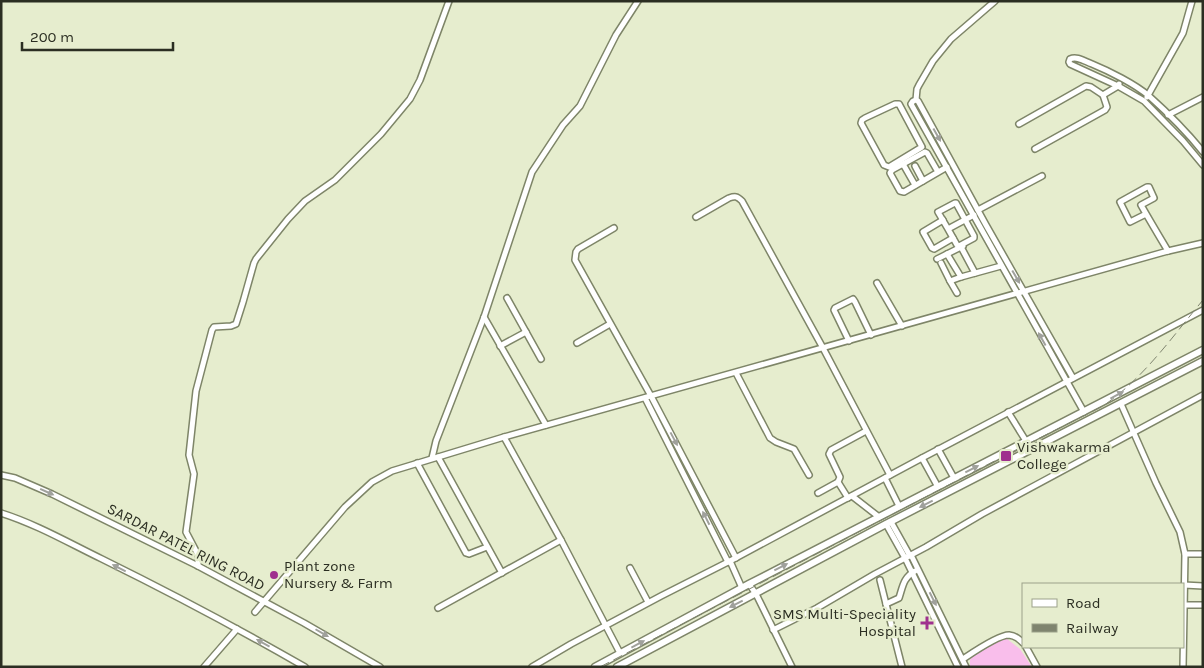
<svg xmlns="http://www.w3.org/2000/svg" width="1204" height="668" viewBox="0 0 1204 668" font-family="Karla,sans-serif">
<rect width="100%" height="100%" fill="#e6edce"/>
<polygon fill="#f9beeb" points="1006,638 1020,649 1032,667 970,667 970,660 976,652 990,645 996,639"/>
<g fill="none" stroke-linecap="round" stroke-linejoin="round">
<defs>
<g id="minor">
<polyline points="1147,97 1183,33 1192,1"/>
<polyline points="916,100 917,89 919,85 933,61 951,39 995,1"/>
<polygon points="895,104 899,104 922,147 889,167 884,165 861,123 862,120 865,118"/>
<polyline points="1168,115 1203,97"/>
<polyline points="1019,124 1086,86 1091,87 1103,95 1118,86 1119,84"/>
<polyline points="1035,149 1105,110 1107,107 1103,95"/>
<path d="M1203 152C1187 132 1168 113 1149 96 1135 84 1109 71 1092 64 1084 61 1077 56 1070 59L1069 62 1070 64 1118 86 1144 101 1183 141 1203 165"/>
<polyline points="903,164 915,185"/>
<polyline points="915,166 923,181"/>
<polyline points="938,172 927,153 925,152 892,170 890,173 900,191 904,192 947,167"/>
<polyline points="978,210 1042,176"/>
<path d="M1146 214 1130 222 1120 202 1147 187H1149L1154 198 1141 205C1150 221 1159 236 1168 251"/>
<path d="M696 217 729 198C735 196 737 196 742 201L823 348 890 475"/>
<polyline points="943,220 923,232 932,248 934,249 953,238"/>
<polyline points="614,228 578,249 576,252 575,260 651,396 736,558"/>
<polyline points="948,229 938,212 955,203 956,203 974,236 974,238 959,246 957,245 948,229 974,215"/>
<polyline points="961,247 975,273"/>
<polyline points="947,254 961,277 1001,266"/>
<polyline points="937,259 963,246"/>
<polyline points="941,263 950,281"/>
<polyline points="877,283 902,326"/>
<polyline points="957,293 950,281 961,277"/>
<polyline points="507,298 541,359"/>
<polyline points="484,317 546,425"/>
<polyline points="849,341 834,310 835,308 853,299 855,302 871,335"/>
<polyline points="577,343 610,324"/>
<polyline points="500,346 526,332"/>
<polyline points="736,373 770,438 776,442 794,449 809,475"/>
<polyline points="1073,378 986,225 918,101 916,100 913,101 911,104 1084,412"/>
<polyline points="645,398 728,562"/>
<polyline points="1121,404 1156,483 1180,532 1185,554 1183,667"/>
<polyline points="1008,412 1026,441"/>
<polyline points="504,437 561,540 620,653"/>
<polyline points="938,449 954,478"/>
<polyline points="438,457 502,573"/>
<polyline points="432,458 436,441 484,317 532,172 563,125 580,106 616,35 638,1"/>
<polyline points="922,458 938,487"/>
<polyline points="417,463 466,553 469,554 487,547"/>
<polyline points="1,475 15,478 52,494 198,566 304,623 380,667"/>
<polyline points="885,478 899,506"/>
<polyline points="818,493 838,482"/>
<polyline points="852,496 879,517"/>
<polyline points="848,498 838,482 840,477 829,454 831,450 866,431"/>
<path d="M1 513C36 524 69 543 102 559 171 593 239 629 305 667"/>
<polyline points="891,522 910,556"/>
<polyline points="886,524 905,558 958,667"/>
<polyline points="1185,554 1203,554"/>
<polyline points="911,555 966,667"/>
<polyline points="730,561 742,588"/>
<polyline points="198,566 198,555 196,551 186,532 194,474 189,455 196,391 212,330 214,327 231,326 236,324 243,302 254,263 256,259 288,219 305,201 335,180 381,134 410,99 420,80 449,1"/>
<polyline points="630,568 648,602"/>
<path d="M880 580 886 604 899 598C903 586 903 578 915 571"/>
<polyline points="749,584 756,594 792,667"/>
<polyline points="1184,585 1203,586"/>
<polyline points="886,604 902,667"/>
<polyline points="1184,605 1203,605"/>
<polyline points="438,608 561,540"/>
<polyline points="255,612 345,507 372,482 392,471 504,437 1168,251 1203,243"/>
<polyline points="773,630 817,608 875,574 926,547 982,514 1203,395"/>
<polyline points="1026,647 1037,667"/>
<path d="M963 659C972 653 998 635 1009 635 1016 636 1019 639 1023 643"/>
<polyline points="204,667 237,629"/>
<polyline points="532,667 571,644 661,596 730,561 922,458 1203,310"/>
</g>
<g id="major">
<polyline points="595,667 749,584 1203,350"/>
<polyline points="617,667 886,524 1203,361"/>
</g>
</defs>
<use href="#minor" stroke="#7e8568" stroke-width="8"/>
<use href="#major" stroke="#7e8568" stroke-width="9"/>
<use href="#minor" stroke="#fff" stroke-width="5"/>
<use href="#major" stroke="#fff" stroke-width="6"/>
<path stroke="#7f846f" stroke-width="1" stroke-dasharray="10 5" stroke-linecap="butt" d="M600 667 1006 455 1103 406C1144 378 1172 337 1203 300"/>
</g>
<defs><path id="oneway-solid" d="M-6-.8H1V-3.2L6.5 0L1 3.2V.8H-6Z" transform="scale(1.25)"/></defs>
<g fill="#a0a19c">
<use href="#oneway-solid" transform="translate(937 135) rotate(61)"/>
<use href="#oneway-solid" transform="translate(1016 277) rotate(60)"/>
<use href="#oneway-solid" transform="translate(1042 339) rotate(-119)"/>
<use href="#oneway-solid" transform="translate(1117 395) rotate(-28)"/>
<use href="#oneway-solid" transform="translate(674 439) rotate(62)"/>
<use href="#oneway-solid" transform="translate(972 469) rotate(-27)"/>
<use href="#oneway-solid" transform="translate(47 492) rotate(24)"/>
<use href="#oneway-solid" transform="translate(926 504) rotate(153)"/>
<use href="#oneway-solid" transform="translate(706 518) rotate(-117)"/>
<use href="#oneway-solid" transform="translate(781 567) rotate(-27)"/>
<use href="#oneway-solid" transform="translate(119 568) rotate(-153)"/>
<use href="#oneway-solid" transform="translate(933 599) rotate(63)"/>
<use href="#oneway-solid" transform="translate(736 604) rotate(153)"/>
<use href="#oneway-solid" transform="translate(322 633) rotate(30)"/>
<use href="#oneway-solid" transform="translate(263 643) rotate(-151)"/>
<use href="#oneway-solid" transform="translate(638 644) rotate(-28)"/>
</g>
<g fill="#9f308e" stroke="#e6edce" stroke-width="2">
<rect x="1000" y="450" width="12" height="12" rx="2.5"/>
<circle cx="274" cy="575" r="5"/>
<path d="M924.5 615.5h5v5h5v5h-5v5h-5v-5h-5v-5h5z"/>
</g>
<g text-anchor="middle" stroke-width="5" stroke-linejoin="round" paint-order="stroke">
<g font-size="15" fill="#2b2e22" stroke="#e6edce" text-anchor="start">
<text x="1017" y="452">Vishwakarma<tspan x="1017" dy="17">College</tspan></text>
<text x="284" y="571">Plant zone<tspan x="284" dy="17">Nursery &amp; Farm</tspan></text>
<text x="916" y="619" text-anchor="end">SMS Multi-Speciality<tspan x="916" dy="17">Hospital</tspan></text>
</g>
<g font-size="15" fill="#2b2e22" stroke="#e6edce">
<text transform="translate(186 547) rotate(27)" y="5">SARDAR PATEL RING ROAD</text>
</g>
</g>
<rect width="1204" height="668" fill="none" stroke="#2b2e22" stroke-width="5"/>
<rect x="1022" y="583" width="162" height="65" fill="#e6edce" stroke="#9ba189"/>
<rect x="1032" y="599" width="25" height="8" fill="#ffffff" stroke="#9ba189"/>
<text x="1066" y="608" font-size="15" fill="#2b2e22">Road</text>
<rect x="1032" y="624" width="25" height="8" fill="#7f846f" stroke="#9ba189"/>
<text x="1066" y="633" font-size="15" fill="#2b2e22">Railway</text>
<path d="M22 42v8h151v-8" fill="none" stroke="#2b2e22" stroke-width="2.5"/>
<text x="30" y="42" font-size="15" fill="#2b2e22" stroke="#e6edce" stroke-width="4" paint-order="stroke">200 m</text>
</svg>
